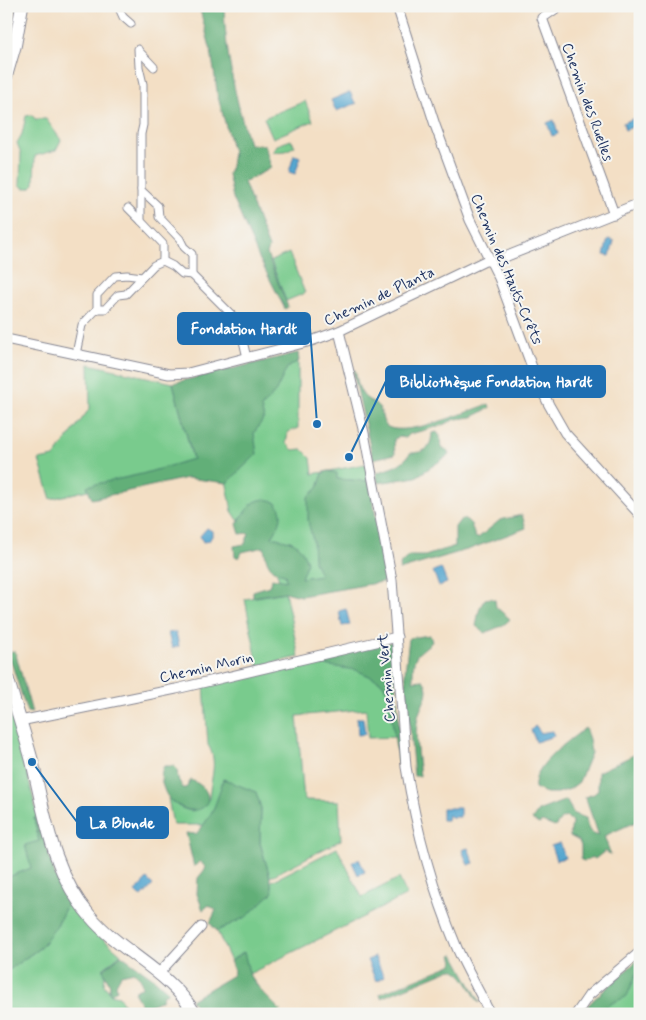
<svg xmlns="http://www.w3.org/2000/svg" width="646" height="1020" viewBox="0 0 646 1020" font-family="Mynerve,sans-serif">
<rect width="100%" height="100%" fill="#f6f6f2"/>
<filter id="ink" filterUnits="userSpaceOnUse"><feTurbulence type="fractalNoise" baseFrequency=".02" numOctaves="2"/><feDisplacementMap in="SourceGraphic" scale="10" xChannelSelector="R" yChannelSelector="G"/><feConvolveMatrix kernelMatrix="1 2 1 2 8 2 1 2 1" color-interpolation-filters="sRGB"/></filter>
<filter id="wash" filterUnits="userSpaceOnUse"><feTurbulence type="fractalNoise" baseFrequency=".0096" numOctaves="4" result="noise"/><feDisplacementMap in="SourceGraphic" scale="20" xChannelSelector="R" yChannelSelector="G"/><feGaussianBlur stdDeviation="1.12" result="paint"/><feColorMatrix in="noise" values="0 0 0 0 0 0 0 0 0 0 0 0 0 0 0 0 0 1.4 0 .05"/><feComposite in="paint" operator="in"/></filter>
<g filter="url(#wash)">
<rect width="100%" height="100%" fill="#f3dfc5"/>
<g fill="#79cb8d" stroke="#4a7d76">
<polygon points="305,101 313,121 273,138 264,118"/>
<polygon points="32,115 35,119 46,119 61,140 56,150 35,156 34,184 30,188 23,188 20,184 21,153 17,143 22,134 26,116"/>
<polygon points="291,140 295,146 286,151 273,152 277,145"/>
<polygon points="289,253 305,293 286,301 271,261"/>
<polygon points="298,353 298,428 288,432 286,443 293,450 302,449 311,458 313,474 366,464 386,572 283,590 266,543 238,520 232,511 206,376"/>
<polygon points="89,364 173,383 194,464 51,499 39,460 54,457 90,408"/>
<polygon points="285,592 299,657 258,666 245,599"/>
<path d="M392 642 400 737 368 738 366 709 297 716 304 800 339 801 341 840 270 877 260 843 261 808 224 779 215 807 204 825H173L168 798C174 804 183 810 192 811L209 799C210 780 219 762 208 745L204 685Z"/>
<polygon points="6,702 21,749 38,817 34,819 39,841 32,868 6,878"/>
<polygon points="337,848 362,897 399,878 407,895 239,979 217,931 210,923 219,908"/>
<polygon points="68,902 75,913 78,912 93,930 121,954 103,969 105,974 104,985 111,994 119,996 128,1012 127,1014 6,1014 6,972 41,947 57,925"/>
<polygon points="640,958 640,1014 582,1014 590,1003"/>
</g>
<g fill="#62af78" stroke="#3e6f6b">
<polygon points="6,6 15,6 6,50"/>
<path d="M199 6H224C225 53 236 100 249 144L265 145 271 168 244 182 269 248 267 254 288 307 285 309 258 256 233 198 228 174 231 166 233 152 218 97 211 51Z"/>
<polygon points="298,353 299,361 287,368 276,391 261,408 264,418 254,433 257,454 227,483 187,478 92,499 87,486 142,474 193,459 173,383"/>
<path d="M355 370C357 380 358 391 366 398 370 401 376 403 379 407 383 413 381 423 388 427 407 437 469 411 489 404L490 408 472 417 456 419 440 426 410 434 406 438 399 437 394 439 395 454 373 459 353 371Z"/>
<path d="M437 432 440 436 441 448 447 450 449 455 416 477 378 483 376 473C390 468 402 466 410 453 425 453 431 448 432 433Z"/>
<path d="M328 471 337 473V479L369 481 388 581 301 596 285 592 253 597V591L269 586 272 578 286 581 285 574C269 572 266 562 264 547L242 552 239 558 235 556 234 546 245 544 249 533 240 534 237 524C242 517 247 507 255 502 265 496 281 500 281 515 281 523 276 530 272 537 293 542 298 539 307 562L301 578 320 575 314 561 313 541 308 521V497L318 488 323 473Z"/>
<polygon points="522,515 526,528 470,549 399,570 401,563 409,556 425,556 455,546 455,527 461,519 467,520 471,524 475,537 478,538 500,520"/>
<path d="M491 598 495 600 496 607 510 619C504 627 492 629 485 633L476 626C478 617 478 608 485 599Z"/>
<path d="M430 635 432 642C414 657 413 655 413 681L423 680C433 692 421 704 418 717 414 735 418 757 420 776H414L405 672 409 638Z"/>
<polygon points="392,642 402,763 398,764 388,691 380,681 356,670 304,662"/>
<polygon points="15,651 32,713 27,712 8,652"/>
<path d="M585 728 589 739 591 753 579 782 570 789 558 793H546L535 788C532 765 568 742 585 728Z"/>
<path d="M640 752V820L604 836 611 855 605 851 595 859 592 857 585 861 581 860V846L579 841 570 836 572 823 571 820 566 817 561 819 555 827 542 822 539 824 532 820 538 811 566 800 574 814 586 818C587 827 589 834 599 836L585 797 594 794 598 790V772Z"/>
<path d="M164 766H174L177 769 178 779 183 788H186L191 780C223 793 204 821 179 806 172 802 167 798 164 789 161 782 160 773 164 766Z"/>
<path d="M223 779 256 792 261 808 260 843 268 870 273 892 246 917 217 931 210 923 216 910 209 905 203 910 197 894 198 878 206 868 200 861 194 867 186 833 196 834C213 815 217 802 223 779Z"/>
<polygon points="38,817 55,875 68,902 57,925 41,947 6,972 6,945 9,945 6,921 6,878 31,868 25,845 39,841 34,818"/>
<polygon points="244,952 250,976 263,993 281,1011 274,1014 201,1014 191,1000 233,975 234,971 230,961"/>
<path d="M454 954 480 1002 479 1003C472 992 464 971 451 969L381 998 380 994 451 965 454 961 452 955Z"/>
<polygon points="121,955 153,978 169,992 163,995 162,1000 143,1008 134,992 142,987 141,979 134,972 121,975 116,984 117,989 111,994 109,990 110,985 103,970"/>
<path d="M640 958V966L627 996C622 1000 617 1000 612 1003 602 1010 597 1017 583 1012L590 1003Z"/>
</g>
<g fill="#54a6cf" stroke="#386a96">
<polygon points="350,92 354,101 357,103 336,111 331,100"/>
<polygon points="637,117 640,124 625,130 623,123"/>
<polygon points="554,120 558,134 552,136 547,123"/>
<polygon points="294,155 301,157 295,174 289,172"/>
<polygon points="608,239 614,241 610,256 604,255"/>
<polygon points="207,528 212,531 212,536 209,541 203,542 200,536"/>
<polygon points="441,568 447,583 439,586 433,571"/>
<polygon points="346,609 350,625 342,626 339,611"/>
<polygon points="176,632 179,646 172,648 168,633"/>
<polygon points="357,718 363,718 365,734 358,735"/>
<polygon points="535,726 537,727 540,733 552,731 554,736 536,742 531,730"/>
<polygon points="442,808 460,808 460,817 451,817 448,815 447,820 442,820"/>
<polygon points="560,843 565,858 556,860 551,846"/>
<polygon points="468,848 474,863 468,865 462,850"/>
<polygon points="359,859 365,872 358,875 352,862"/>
<polygon points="147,879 153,885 142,897 135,892"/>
<polygon points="375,957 384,977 376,981 367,960"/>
</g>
</g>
<g filter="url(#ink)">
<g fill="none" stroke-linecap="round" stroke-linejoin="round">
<defs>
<g id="pedestrian">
<polyline points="118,6 123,17 131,24"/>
<polyline points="138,49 139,67 143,84 143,125 141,134 141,190 158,206 159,217 180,239 184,247 192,254 192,275 235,318 240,328 247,358"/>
<polyline points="139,51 154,67"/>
<polyline points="141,190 141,221 163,244 163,261 173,266 182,274 192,275"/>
<polyline points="128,208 141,221"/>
<polyline points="97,309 97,295 115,276 127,275 142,277"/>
<polyline points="76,354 82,325 97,309 105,309 118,295 126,294 154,265 163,261"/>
</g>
<g id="minor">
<polyline points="397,6 435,125 470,220 499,278 536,378 549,405 565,433 640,515"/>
<polyline points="558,7 542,18 614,214"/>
<path d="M339 331 364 433 392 580 406 767C416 828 433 891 457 948 467 971 480 992 490 1014"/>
<polyline points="6,339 169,374 188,373 311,341 339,331 485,261 495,261 640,203"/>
<polyline points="20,721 176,689 397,637"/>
<polyline points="159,973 201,927"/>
<polyline points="576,1014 589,995 640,952"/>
</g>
<g id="secondary">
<polyline points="6,76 15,45 22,6"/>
<path d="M6 673C14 702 24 731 32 761 45 815 52 872 90 916 121 953 170 971 195 1014"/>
</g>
</defs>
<use href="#pedestrian" stroke="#878792" stroke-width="9"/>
<use href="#minor" stroke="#878792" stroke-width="11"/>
<use href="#secondary" stroke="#878792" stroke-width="14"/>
<use href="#pedestrian" stroke="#fff" stroke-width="7"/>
<use href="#minor" stroke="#fff" stroke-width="9"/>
<use href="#secondary" stroke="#fff" stroke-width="12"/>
</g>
</g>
<g text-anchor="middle" stroke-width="4" stroke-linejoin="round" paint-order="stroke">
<g font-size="15" fill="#1b2f5e" stroke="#f6f6f2">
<text transform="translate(588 102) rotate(70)" y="5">Chemin des Ruelles</text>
<text transform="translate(507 269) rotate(67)" y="5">Chemin des Hauts-Crêts</text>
<text transform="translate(379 296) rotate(-25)" y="5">Chemin de Planta</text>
<text transform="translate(206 667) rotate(-13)" y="5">Chemin Morin</text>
<text transform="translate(386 678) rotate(-95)" y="5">Chemin Vert</text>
</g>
</g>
<path fill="none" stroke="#1f6fb2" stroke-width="2" d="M317 424L310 328M349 457L386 381M32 762L77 822"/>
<g fill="#1f6fb2" stroke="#f6f6f2" stroke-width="2">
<circle cx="317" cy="424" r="5"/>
<circle cx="349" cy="457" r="5"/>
<circle cx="32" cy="762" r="5"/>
</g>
<g fill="#1f6fb2" stroke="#1f6fb2" stroke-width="2">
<rect x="178" y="313" width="132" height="31" rx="5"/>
<rect x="386" y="366" width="219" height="31" rx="5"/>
<rect x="77" y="807" width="91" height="31" rx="5"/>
</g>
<g font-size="16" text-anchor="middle" font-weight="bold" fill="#fff">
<text x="244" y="334">Fondation Hardt</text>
<text x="496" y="387">Bibliothèque Fondation Hardt</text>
<text x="122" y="828">La Blonde</text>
</g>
<rect width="646" height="1020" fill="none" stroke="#f6f6f2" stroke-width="25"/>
</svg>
